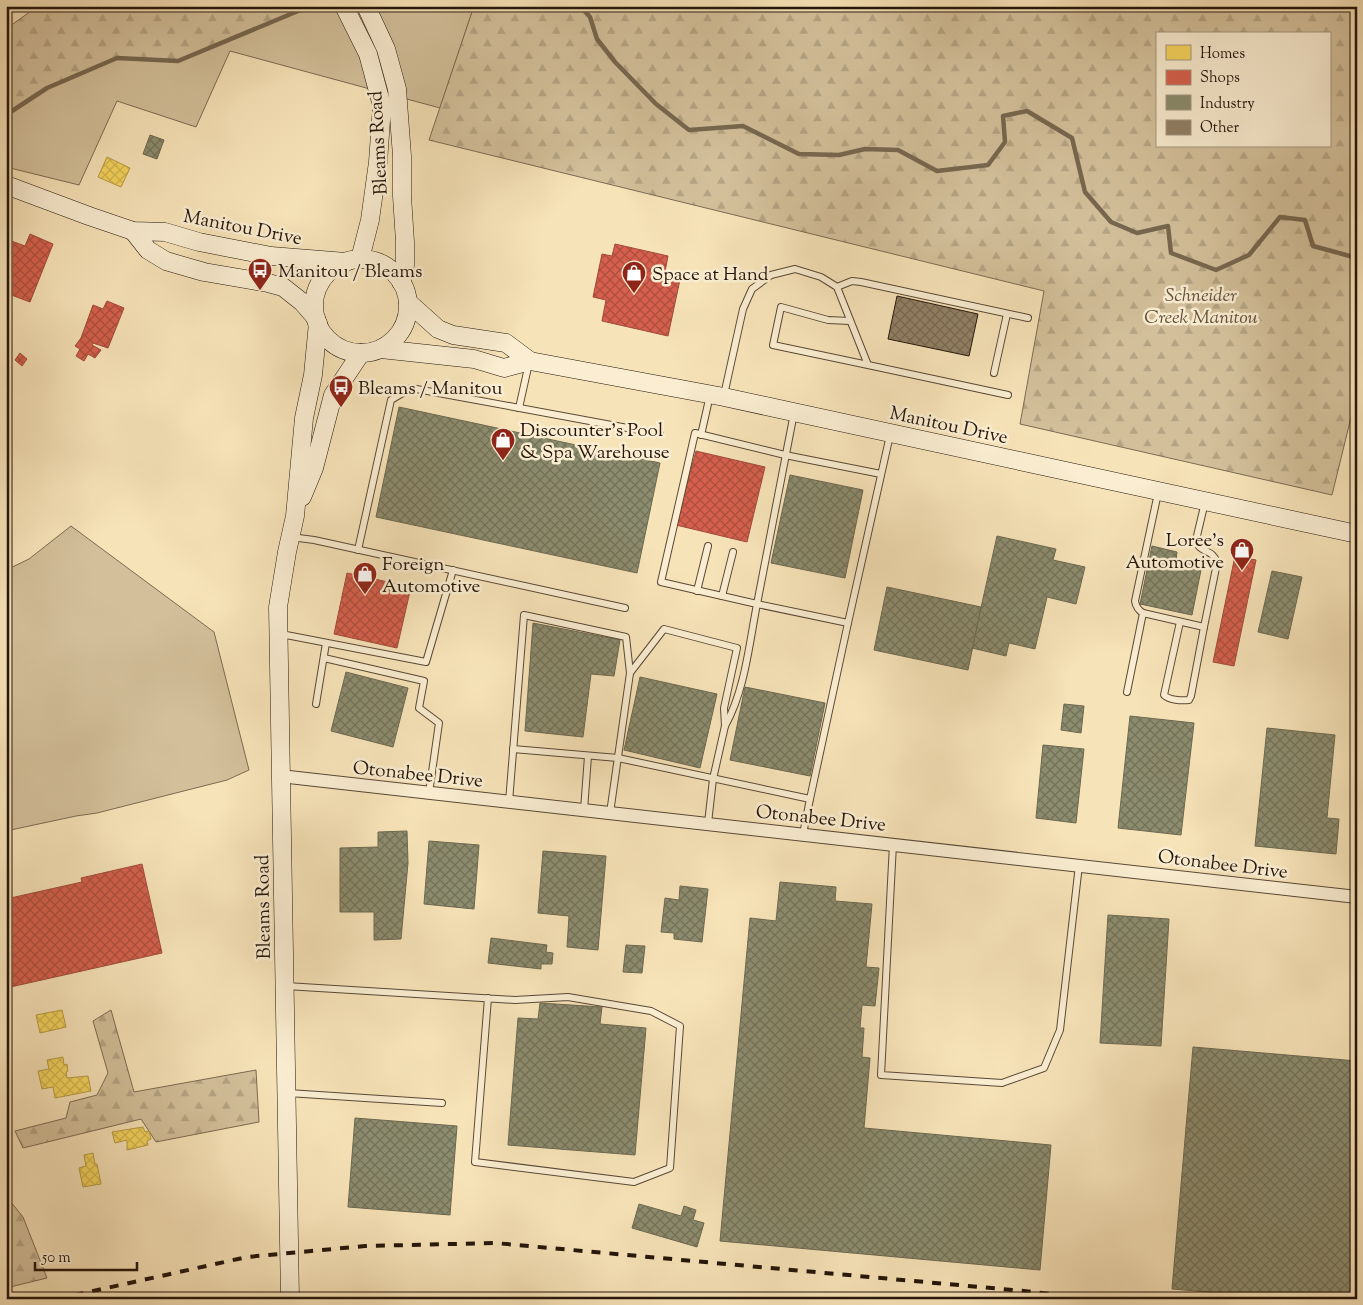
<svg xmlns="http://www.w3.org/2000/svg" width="1363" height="1305" viewBox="0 0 1363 1305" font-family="'Sorts Mill Goudy',serif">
<defs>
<pattern id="forest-firs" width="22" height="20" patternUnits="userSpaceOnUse" patternTransform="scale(1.25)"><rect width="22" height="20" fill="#d3c09b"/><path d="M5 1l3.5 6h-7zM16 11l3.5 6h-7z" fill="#b5a484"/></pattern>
<pattern id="homes-cross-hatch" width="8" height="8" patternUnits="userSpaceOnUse" patternTransform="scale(1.25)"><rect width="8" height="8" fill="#f6d55c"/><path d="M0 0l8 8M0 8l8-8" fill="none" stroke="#d3b64f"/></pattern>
<pattern id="shops-cross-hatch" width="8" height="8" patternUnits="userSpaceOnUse" patternTransform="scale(1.25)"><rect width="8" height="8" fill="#d6604d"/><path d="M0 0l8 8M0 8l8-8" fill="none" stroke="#ad4e3e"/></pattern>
<pattern id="industry-cross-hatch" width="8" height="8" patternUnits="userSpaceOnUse" patternTransform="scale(1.25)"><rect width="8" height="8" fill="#8c8c6e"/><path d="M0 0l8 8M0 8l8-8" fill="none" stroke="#727159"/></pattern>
<pattern id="building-cross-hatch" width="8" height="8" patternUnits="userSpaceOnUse" patternTransform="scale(1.25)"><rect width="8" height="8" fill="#928065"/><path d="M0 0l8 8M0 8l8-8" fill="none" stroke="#776851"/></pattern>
</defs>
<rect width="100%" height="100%" fill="#f7e3b8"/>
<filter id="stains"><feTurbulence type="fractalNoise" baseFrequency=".004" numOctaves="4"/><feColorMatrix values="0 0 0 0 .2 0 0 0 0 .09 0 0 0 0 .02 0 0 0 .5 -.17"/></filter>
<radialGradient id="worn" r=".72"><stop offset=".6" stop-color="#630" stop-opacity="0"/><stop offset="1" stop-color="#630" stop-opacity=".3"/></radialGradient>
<g fill="#d3c09b" stroke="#7c6a53">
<polygon points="310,6 474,6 440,108 230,51 196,127 117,101 79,185 6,167 6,121 9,113 47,88 117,58 178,61"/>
<polygon points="71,526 214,632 249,770 227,780 97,813 76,816 6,831 6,743 10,743 6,725 6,570 29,559"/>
</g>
<g fill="url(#forest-firs)" stroke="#7c6a53" fill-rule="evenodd">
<polygon points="38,6 310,6 178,61 117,58 47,88 9,113 6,121 6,29"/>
<path d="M474 6H1357V393L1332 495 1020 424 1044 291 429 140ZM1157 34H1329V146H1157Z"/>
<polygon points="111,1010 134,1092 256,1070 259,1122 156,1142 141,1119 23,1148 15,1131 66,1118 70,1102 97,1095 108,1073 93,1021"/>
<polygon points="6,1196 23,1217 47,1278 6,1288"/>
</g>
<g fill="url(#homes-cross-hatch)" stroke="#b79b44">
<polygon points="107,157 130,168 121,187 98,177"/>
<polygon points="62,1010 66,1027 40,1033 36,1015"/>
<polygon points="63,1057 64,1065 67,1064 68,1071 66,1072 67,1078 88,1076 91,1091 55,1098 53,1087 42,1089 38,1071 49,1069 47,1060"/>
<polygon points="143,1127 145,1132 149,1131 151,1139 147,1141 148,1145 127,1150 127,1140 115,1143 112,1132"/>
<polygon points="93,1153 95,1164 97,1164 101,1184 83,1187 79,1168 86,1166 84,1155"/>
</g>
<g fill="url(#shops-cross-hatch)" stroke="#a14a39">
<polygon points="30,234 53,244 30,302 6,293 6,239 25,246"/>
<polygon points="615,244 668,256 665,272 681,275 668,336 602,321 606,300 593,297 602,254 612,256"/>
<polygon points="107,301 124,308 108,348 93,343 92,345 101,350 95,358 88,354 84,361 76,356 80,349 75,346 81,338 93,305 103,309"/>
<polygon points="20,353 27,359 22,366 15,360"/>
<polygon points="696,451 765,467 747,542 676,525"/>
<polygon points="1235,556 1256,560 1234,666 1213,662"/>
<polygon points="347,573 411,587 397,648 334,634"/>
<polygon points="142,864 162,953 6,988 6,899 82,882 81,878"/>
</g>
<g fill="url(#industry-cross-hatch)" stroke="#6d6850">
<polygon points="150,135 164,140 157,159 143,154"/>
<polygon points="399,407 660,463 637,573 376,517"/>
<polygon points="790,475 863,490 845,578 771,563"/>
<polygon points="997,536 1056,549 1053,560 1085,567 1076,604 1047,597 1035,649 1009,643 1006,656 972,648"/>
<polygon points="1152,546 1177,552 1176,560 1202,565 1192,615 1140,604"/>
<polygon points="1272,571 1302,577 1288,639 1258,632"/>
<polygon points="887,587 981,607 968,670 874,650"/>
<polygon points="533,623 620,640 614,676 591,674 583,737 525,731"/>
<polygon points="346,672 408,688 393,747 331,731"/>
<polygon points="640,677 717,694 700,768 624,750"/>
<polygon points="745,687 825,703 810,776 730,760"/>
<polygon points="1064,704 1084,706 1081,733 1061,730"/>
<polygon points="1130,716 1194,723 1181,835 1118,828"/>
<polygon points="1267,728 1335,735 1327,818 1339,819 1336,854 1255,846"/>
<polygon points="1043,745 1084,749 1076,823 1036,818"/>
<polygon points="407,831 408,863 401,939 374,940 374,912 340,912 340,848 378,847 378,832"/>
<polygon points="429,841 479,845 474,909 424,904"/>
<polygon points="543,851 606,856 598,950 567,947 569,916 538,913"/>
<polygon points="780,882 836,887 835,901 872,904 866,967 879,968 875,1006 862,1005 860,1028 864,1028 862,1057 870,1058 864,1128 1051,1145 1040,1270 720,1241 750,918 776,921"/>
<polygon points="680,886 708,889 702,942 674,939 674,933 661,932 665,898 679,900"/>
<polygon points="1108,915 1169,919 1161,1046 1100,1043"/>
<polygon points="491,938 547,945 546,952 553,953 552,964 541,964 541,969 488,963"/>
<polygon points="626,945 645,946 642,973 623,972"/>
<polygon points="540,1003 602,1007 600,1024 646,1028 635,1155 508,1145 518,1018 538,1019"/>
<polygon points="1193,1047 1357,1061 1357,1299 1289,1299 1172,1289"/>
<polygon points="355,1118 457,1126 450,1215 348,1207"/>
<polygon points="639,1204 681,1216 684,1206 696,1210 693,1220 704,1223 697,1247 632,1228"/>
</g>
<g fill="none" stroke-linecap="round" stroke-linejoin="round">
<g stroke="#77674f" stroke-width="4.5">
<polyline points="580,6 590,17 597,39 615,62 656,104 689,130 743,126 799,154 839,155 865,149 898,150 937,171 988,165 1005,142 1003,116 1027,111 1072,138 1085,192 1111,222 1137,233 1168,226 1171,253 1216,270 1249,255 1280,217 1305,220 1313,246 1357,258"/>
<polyline points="6,118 9,113 47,88 117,58 178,61 310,6"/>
</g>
</g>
<polygon fill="url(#building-cross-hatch)" stroke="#24150b" points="897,296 978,314 969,356 888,339"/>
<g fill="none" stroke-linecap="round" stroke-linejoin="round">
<defs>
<g id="service">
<polyline points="837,287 852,281 861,282 1028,318"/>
<polyline points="850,321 828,320 781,307 773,345 868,365"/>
<polyline points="994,373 1007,314"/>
<polyline points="724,395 743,309 752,289 771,275 795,269 821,277 837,287 868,365 1008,395"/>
<polyline points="519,408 529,363"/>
<polyline points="794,413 757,604 848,623 890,435"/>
<polyline points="701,435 710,395"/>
<path d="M1158 493 1135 601C1136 607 1138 610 1143 613L1204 627 1217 563C1213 548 1199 554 1196 540L1205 502"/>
<polyline points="291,537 314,540 625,608"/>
<polyline points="358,550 391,400 411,388 660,434"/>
<polyline points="697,591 708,546"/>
<polyline points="722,596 733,552"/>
<path d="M1180 622 1164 695C1169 700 1181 701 1189 700L1191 696 1204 627"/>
<polyline points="281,634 426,662 453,570"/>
<polyline points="324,658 424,681 419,708 439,723 429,793"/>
<polyline points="1127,692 1143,613"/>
<polyline points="316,704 326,643"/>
<path d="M725 726C745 690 749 645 757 604L661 582 695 433 785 455 881 474"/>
<polyline points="513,749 618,758 810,799 848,623"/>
<polyline points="509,802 524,615 626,637 630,673"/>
<polyline points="584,810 588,756"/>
<polyline points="610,813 630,673 664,629 737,648 724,708 725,726 713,779 708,823"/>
<polyline points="803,834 810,799"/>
<polyline points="893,844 881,1075 1002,1083 1044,1068 1060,1030 1079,865"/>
<polyline points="286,986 515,1000 568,997 651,1011 680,1026 670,1168 634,1182 475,1162 488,998"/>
<polyline points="288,1093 442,1103"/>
</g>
<polyline id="minor" points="280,776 1357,897"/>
<g id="secondary">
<polyline points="344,6 368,54 382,106 378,162 370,220 360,259"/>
<polyline points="366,6 386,49 397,89 402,156 402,196 405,242 405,265 401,282"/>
<polyline points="6,185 89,216 133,231 165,232 199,242 271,256 346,262"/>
<polyline points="133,231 148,250 166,261 204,272 268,283 283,287 302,302 316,318"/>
<circle cx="361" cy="306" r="47"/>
<polyline points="408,302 438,329 453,335 506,343 530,361"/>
<polyline points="381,349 474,359 504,368 530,361 724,397 1357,534"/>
<polyline points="302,497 314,468 333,395 361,353"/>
<polyline points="290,1299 278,607 287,552 295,516 304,418 313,375 318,323"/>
</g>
</defs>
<use href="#service" stroke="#594836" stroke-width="8"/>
<use href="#minor" stroke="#594836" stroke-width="14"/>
<use href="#secondary" stroke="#24150b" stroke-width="19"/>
<use href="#service" stroke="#faedd1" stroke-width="6"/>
<use href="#minor" stroke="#faedd1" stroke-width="12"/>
<use href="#secondary" stroke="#faedd1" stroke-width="18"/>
<polyline stroke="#24150b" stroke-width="4" stroke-dasharray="9 9" stroke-linecap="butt" points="57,1299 247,1257 365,1246 495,1243 1024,1291 1093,1299"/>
</g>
<defs>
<symbol id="bus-pin" viewBox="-11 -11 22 30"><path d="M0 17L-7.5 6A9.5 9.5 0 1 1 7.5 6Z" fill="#8f2418" stroke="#faedd1"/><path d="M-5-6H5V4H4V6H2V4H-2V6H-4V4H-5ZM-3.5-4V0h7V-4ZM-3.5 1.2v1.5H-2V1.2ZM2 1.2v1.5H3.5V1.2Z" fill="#fff"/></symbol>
<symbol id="shop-pin" viewBox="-11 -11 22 30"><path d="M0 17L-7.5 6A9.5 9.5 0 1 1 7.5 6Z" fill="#8f2418" stroke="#faedd1"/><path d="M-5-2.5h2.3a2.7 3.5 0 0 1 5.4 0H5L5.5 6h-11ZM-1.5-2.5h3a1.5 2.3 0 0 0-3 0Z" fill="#fff"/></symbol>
</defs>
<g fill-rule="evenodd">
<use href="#bus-pin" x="246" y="256" width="28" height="38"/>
<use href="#shop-pin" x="620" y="259" width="28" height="38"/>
<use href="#bus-pin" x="327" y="373" width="28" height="38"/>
<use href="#shop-pin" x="489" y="426" width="28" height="38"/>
<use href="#shop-pin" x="1228" y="536" width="28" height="38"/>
<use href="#shop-pin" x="351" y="560" width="28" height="38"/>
</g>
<g text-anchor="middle" stroke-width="5" stroke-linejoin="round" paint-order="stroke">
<g font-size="19" fill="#24150b" stroke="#faedd1">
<text transform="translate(377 143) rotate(-93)" y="7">Bleams Road</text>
<text transform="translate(243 226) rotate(11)" y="7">Manitou Drive</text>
<text transform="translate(949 424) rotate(12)" y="7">Manitou Drive</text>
<text transform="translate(418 773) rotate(6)" y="7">Otonabee Drive</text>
<text transform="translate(821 817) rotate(6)" y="7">Otonabee Drive</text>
<text transform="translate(1223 863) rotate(7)" y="7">Otonabee Drive</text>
<text transform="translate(262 907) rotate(-91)" y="7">Bleams Road</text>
</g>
<g font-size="19" fill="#24150b" stroke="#faedd1" text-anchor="start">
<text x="278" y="277">Manitou / Bleams</text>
<text x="652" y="280">Space at Hand</text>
<text x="358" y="394">Bleams / Manitou</text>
<text x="520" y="436">Discounter's Pool<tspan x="520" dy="22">&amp; Spa Warehouse</tspan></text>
<text x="1224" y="546" text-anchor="end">Loree's<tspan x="1224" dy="22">Automotive</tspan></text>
<text x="382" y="570">Foreign<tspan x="382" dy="22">Automotive</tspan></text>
</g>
<g font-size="19" font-style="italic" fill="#61513d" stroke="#faedd1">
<text x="1201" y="301">Schneider<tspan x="1201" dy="22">Creek Manitou</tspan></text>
</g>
</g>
<rect width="1363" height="1305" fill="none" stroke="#f7e3b8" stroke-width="25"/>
<rect x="8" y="8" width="1348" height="1290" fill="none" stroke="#24150b" stroke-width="2.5"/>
<rect x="12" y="12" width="1338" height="1280" fill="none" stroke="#24150b"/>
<rect x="1156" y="32" width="175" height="115" fill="#faedd1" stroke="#a49782"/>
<rect x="1166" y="45" width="25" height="15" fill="#f6d55c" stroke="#a49782"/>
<text x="1200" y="58" font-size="15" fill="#24150b">Homes</text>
<rect x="1166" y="70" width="25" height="15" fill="#d6604d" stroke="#a49782"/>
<text x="1200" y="82" font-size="15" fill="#24150b">Shops</text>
<rect x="1166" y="95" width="25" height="15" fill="#8c8c6e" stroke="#a49782"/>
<text x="1200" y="108" font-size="15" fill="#24150b">Industry</text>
<rect x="1166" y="120" width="25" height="15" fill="#928065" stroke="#a49782"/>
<text x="1200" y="132" font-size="15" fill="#24150b">Other</text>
<path d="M35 1262v8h102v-8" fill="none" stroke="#24150b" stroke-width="2.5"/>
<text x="42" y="1262" font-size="15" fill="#24150b" stroke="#faedd1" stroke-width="4" paint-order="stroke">50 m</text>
<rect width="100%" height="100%" filter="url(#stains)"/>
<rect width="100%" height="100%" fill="url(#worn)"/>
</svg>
